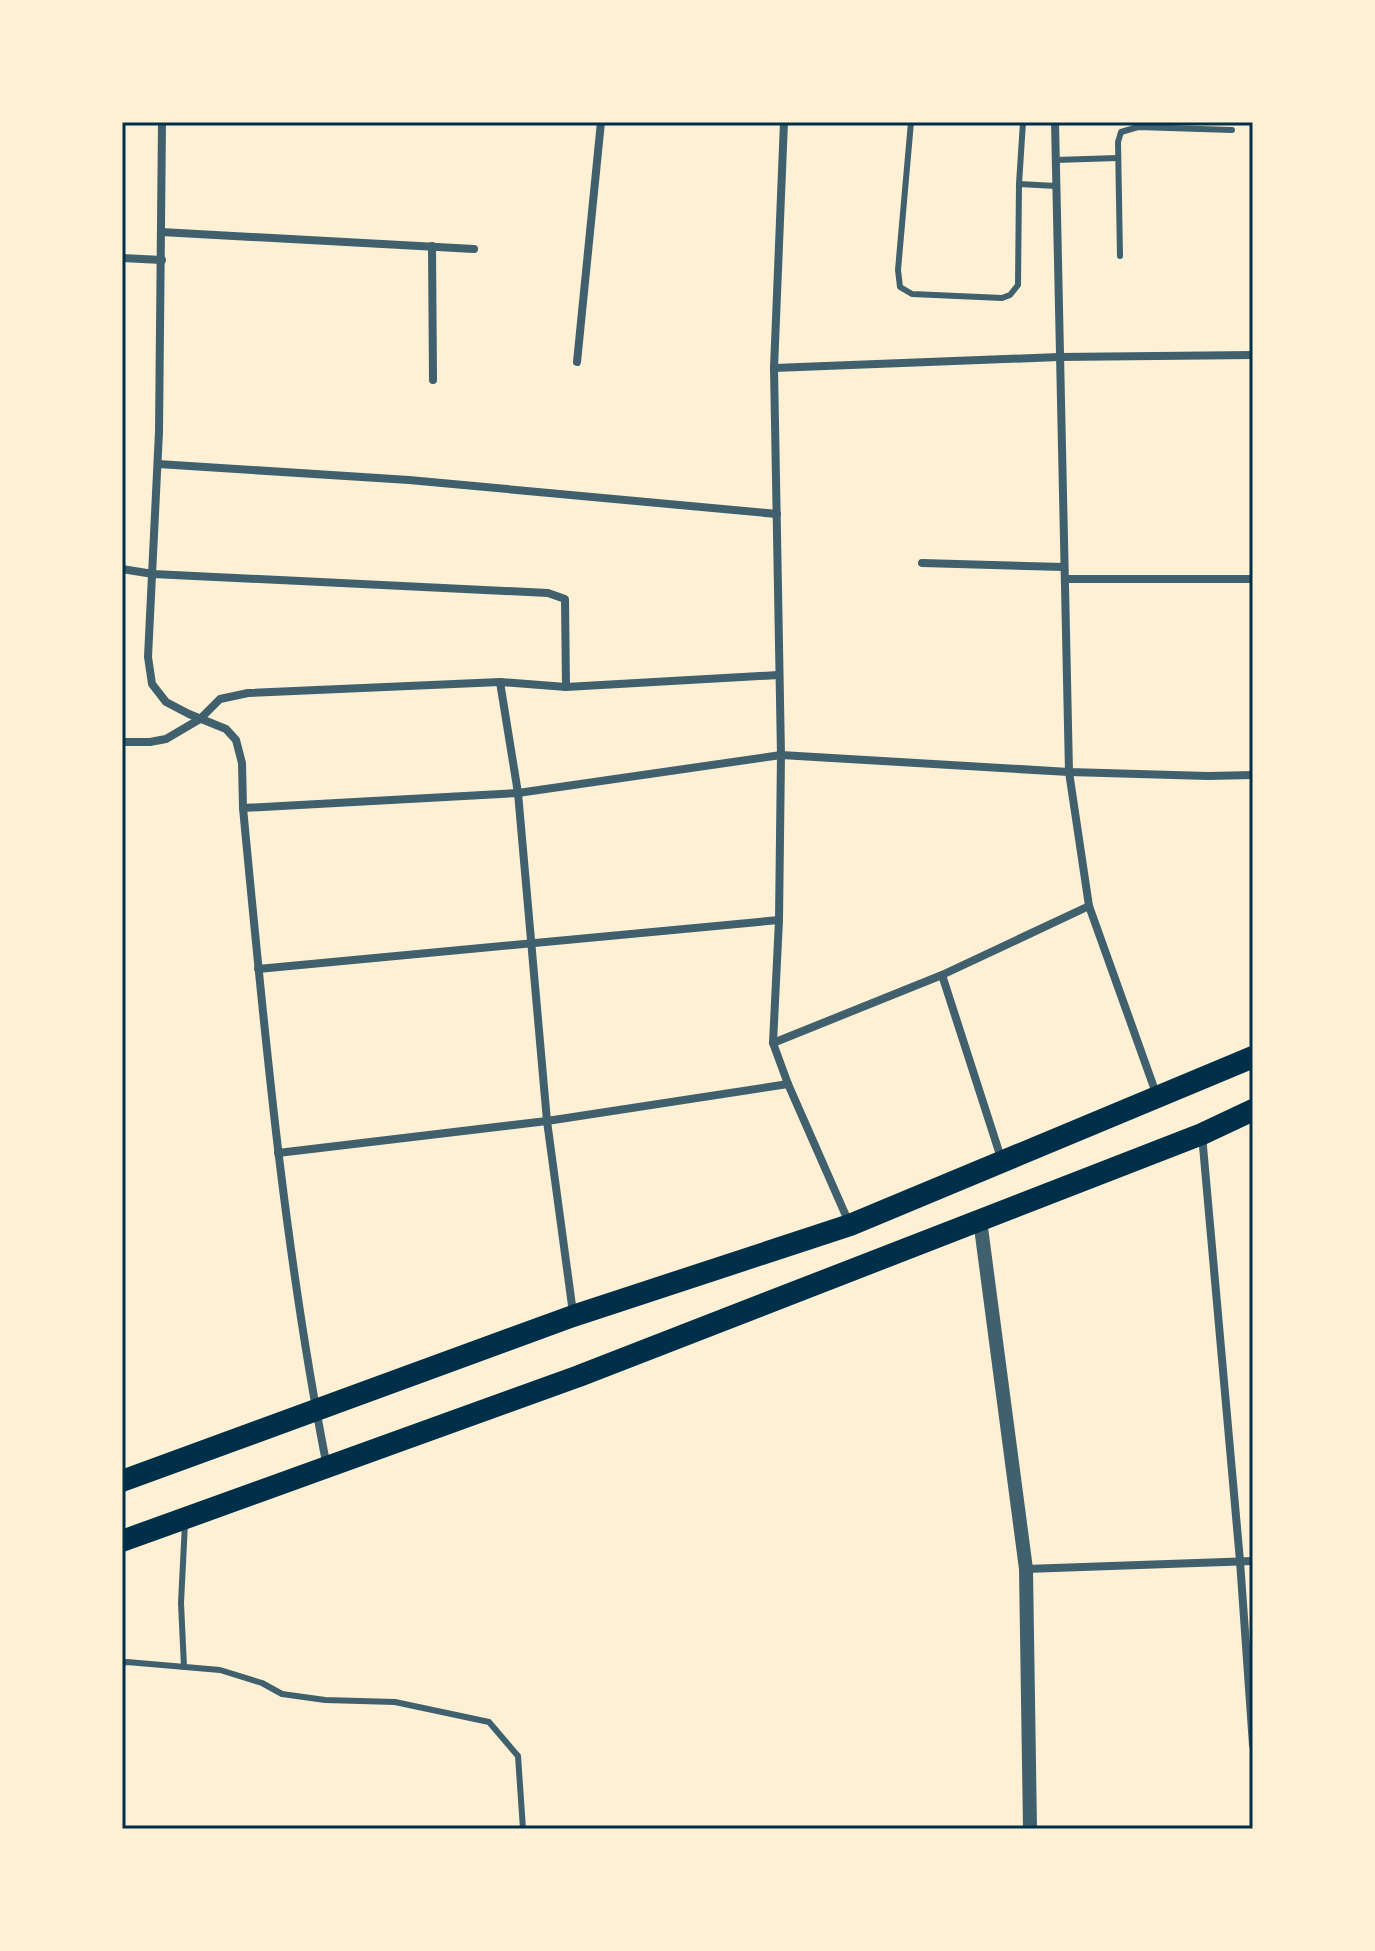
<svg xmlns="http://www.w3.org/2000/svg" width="1375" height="1951" viewBox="0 0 1375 1951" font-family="Raleway,sans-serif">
<rect width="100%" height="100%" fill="#fdf0d5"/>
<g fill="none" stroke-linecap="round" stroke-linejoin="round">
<g stroke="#3f606c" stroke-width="6">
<polyline points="911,122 898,270 900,287 912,294 1002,298 1010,295 1018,285 1019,184 1056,186"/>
<polyline points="1055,160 1118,158"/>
<polyline points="1019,184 1023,122"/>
<polyline points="1120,256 1118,142 1121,132 1138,127 1232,130"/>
<polyline points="122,1663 127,1662 220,1670 262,1683 282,1694 325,1700 395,1702 489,1722 518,1756 523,1829"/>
<polyline points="184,1667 181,1603 185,1523"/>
</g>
<g stroke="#3f606c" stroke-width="8">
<path d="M162 122 159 432 148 657 152 684 166 702 189 714 226 729 236 740 242 763 243 808C264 1028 284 1249 327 1467"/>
<polyline points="784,122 774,368 781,755 779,920 773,1043 788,1084 850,1225"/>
<polyline points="1055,122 1069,772 1089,906 1157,1096"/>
<polyline points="161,232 474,249"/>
<polyline points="432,246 433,380"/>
<polyline points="122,258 162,260"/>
<polyline points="577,362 601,122"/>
<polyline points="774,368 1059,357 1253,355"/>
<polyline points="158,464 409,480 777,514"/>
<polyline points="922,563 1064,567"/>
<polyline points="122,569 153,574 548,593 565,599 566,687"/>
<polyline points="1065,579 1253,579"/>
<polyline points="500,682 518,793 547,1121 573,1313"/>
<polyline points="122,742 150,742 166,739 200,719 220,699 248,693 500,682 566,687 778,675"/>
<polyline points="243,808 518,793 781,755 1069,772 1208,776 1253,775"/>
<polyline points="258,969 779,920"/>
<polyline points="942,975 1002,1161"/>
<polyline points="773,1043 942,975 1089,906"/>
<polyline points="1202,1135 1240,1561 1253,1745"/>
<polyline points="278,1153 547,1121 788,1084"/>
<polyline points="1026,1569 1253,1561"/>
</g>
<polyline stroke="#3f606c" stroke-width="14" points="980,1220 1026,1569 1030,1829"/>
<g stroke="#003049" stroke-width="22">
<polyline points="122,1481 573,1316 850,1225 1253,1057"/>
<polyline points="122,1541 579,1376 1202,1134 1253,1110"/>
</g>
</g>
<rect width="1375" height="1951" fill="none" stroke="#fdf0d5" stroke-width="248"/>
<rect x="124" y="124" width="1127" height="1703" fill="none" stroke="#003049" stroke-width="3"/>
</svg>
